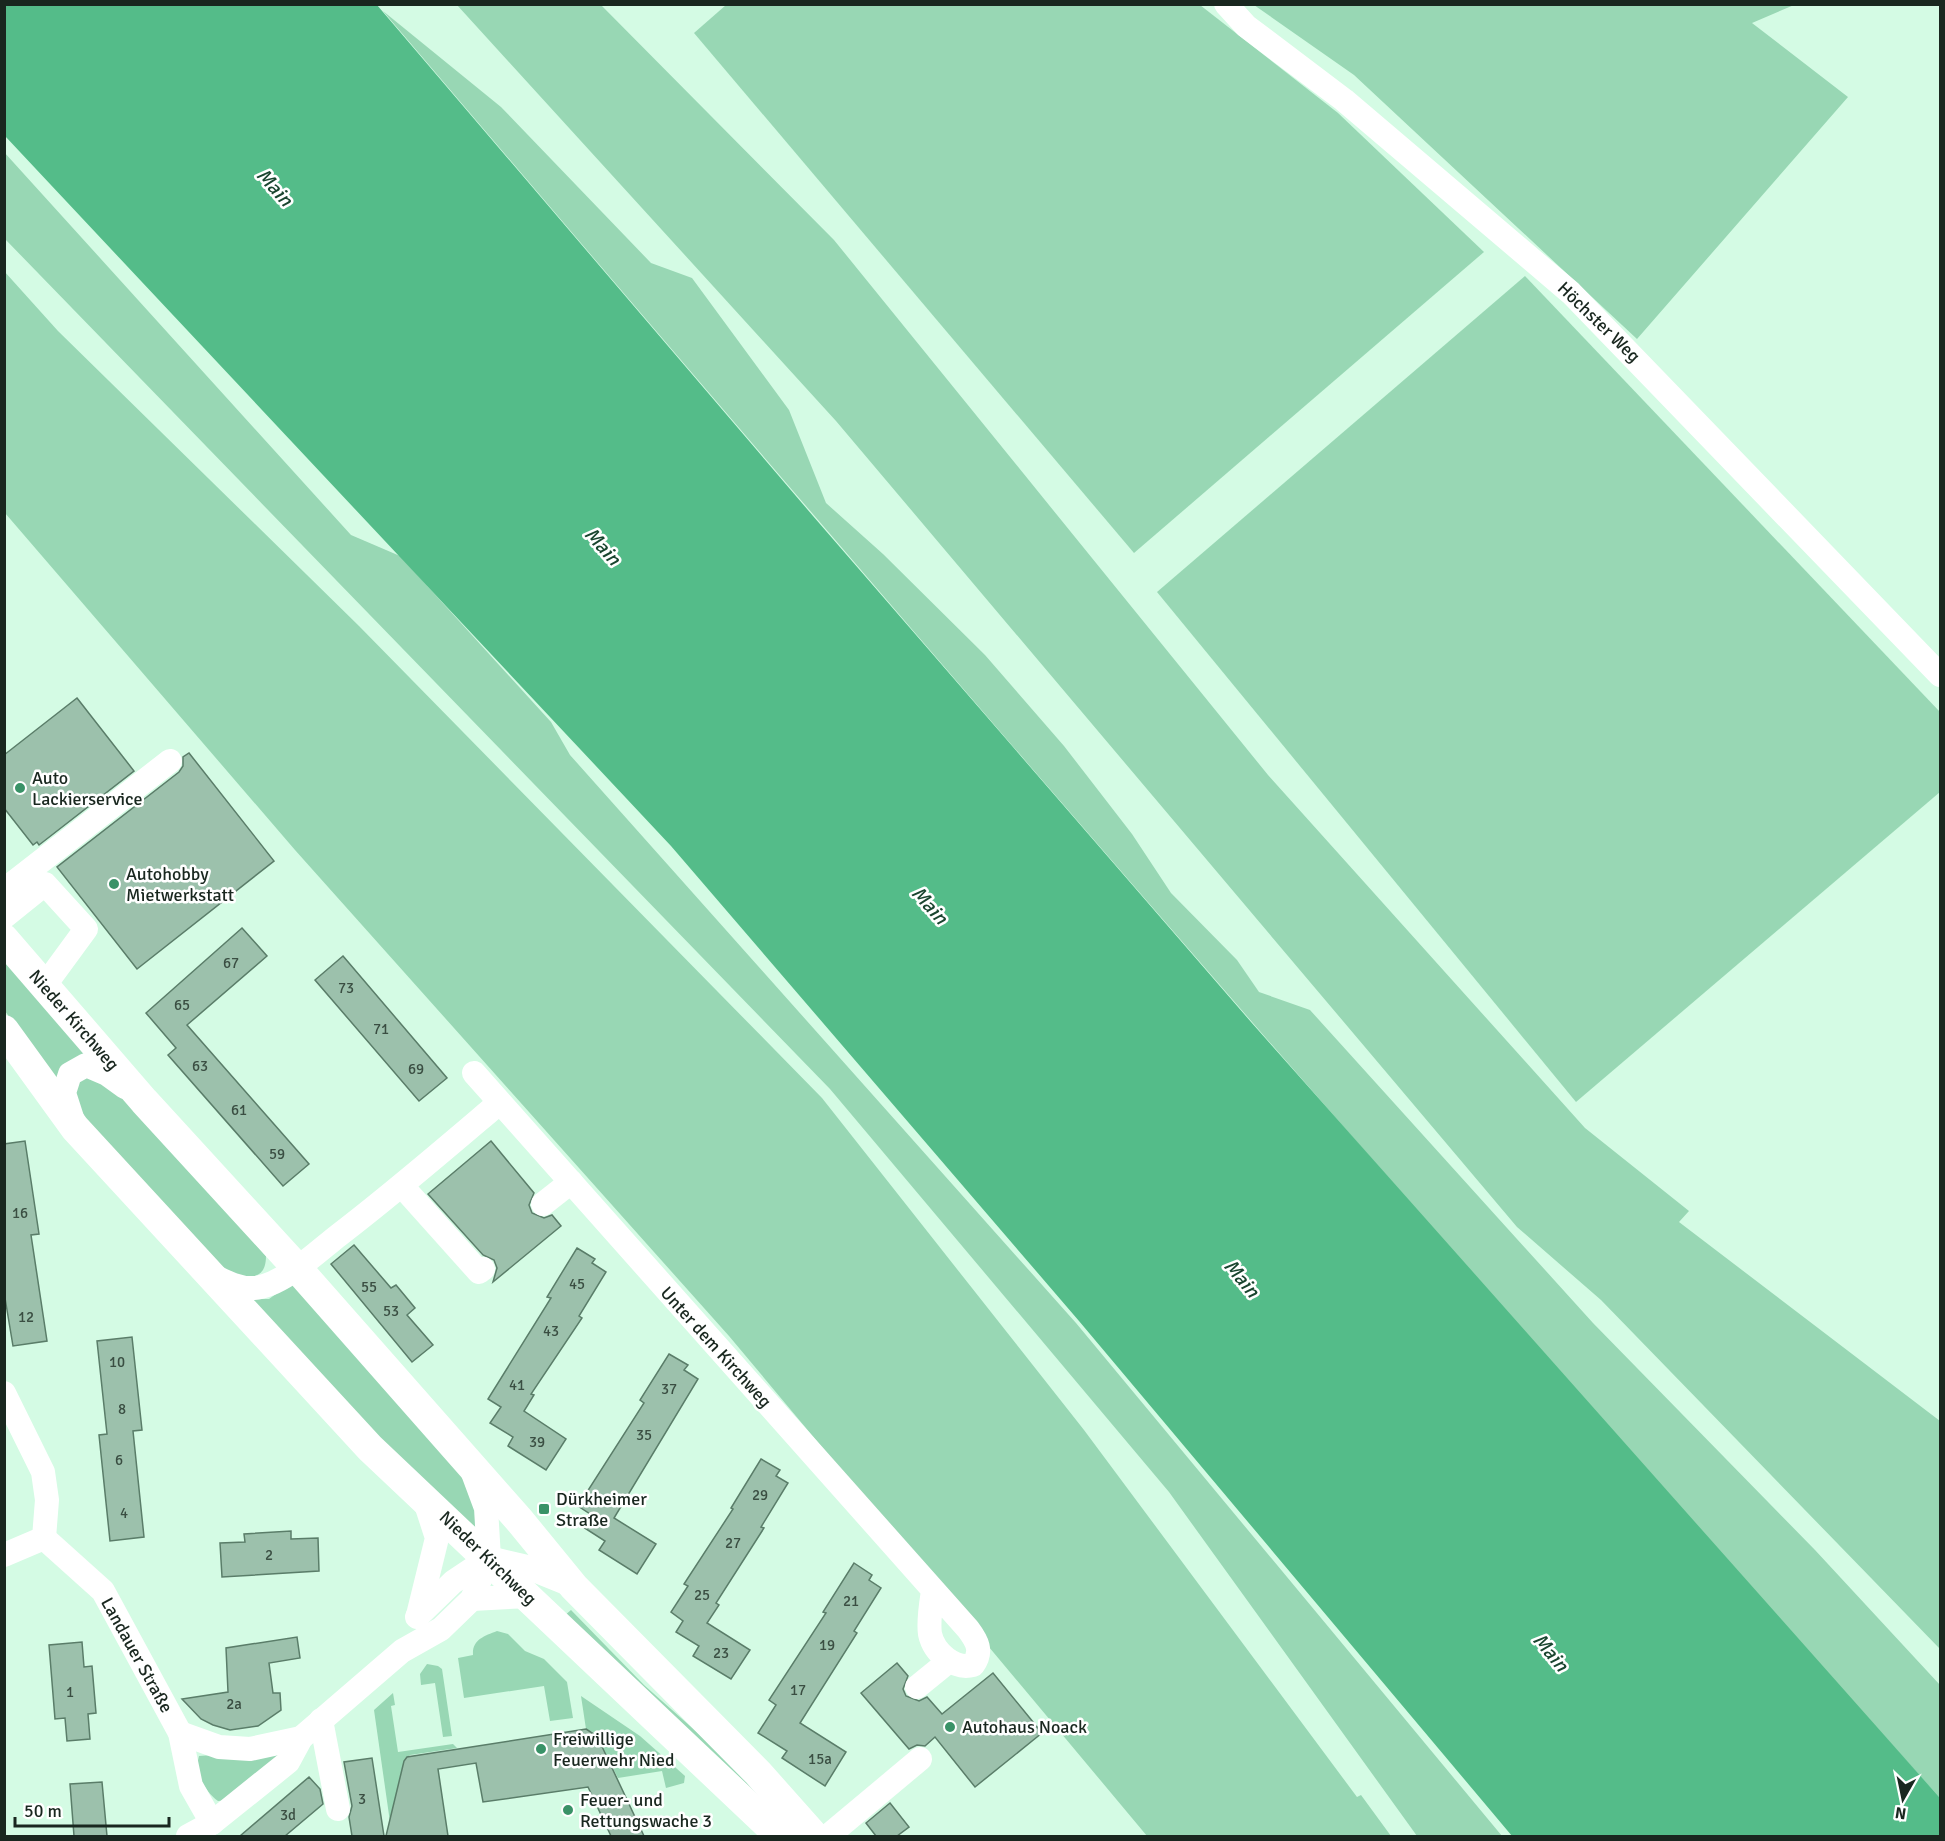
<svg xmlns="http://www.w3.org/2000/svg" width="1945" height="1841" viewBox="0 0 1945 1841" font-family="Signika,sans-serif">
<rect width="100%" height="100%" fill="#d4fbe4"/>
<g fill="#98d7b4">
<polygon points="457,5 601,5 834,240 1268,775 1585,1128 1689,1211 1679,1222 1940,1421 1940,1649 1601,1300 1517,1227 836,421"/>
<polygon points="726,5 1200,5 1338,113 1484,252 1134,553 694,33"/>
<polygon points="1254,5 1794,5 1752,23 1848,97 1637,339 1354,75"/>
<path d="M383 11 501 107 651 263 692 278 789 410 826 503 883 554 985 655 1064 746 1132 834 1171 893 1237 960 1259 992 1310 1010 1593 1323 1815 1550 1940 1685V1798C1410 1212 895 612 383 11Z"/>
<polygon points="4,152 351,535 400,556 551,722 570,755 1076,1323 1502,1836 1417,1836 1169,1492 830,1089 5,239"/>
<polygon points="4,271 58,331 359,626 822,1098 1084,1430 1357,1797 1361,1795 1391,1836 1147,1836 729,1336 295,850 5,513"/>
<polygon points="1525,276 1940,712 1940,792 1576,1102 1157,592"/>
<polygon points="4,953 103,1062 59,1086 5,1011"/>
<path d="M86 1074 119 1092 266 1256C266 1281 248 1278 230 1275L82 1124 71 1097 76 1080Z"/>
<polygon points="294,1281 469,1476 483,1534 411,1472 245,1299 269,1299"/>
<polygon points="571,1610 644,1685 781,1807 793,1836 564,1616"/>
<path d="M497 1631 508 1634 525 1651 544 1659 567 1682 573 1718 550 1721 544 1686 464 1698 458 1658 473 1655C472 1640 484 1636 497 1631Z"/>
<polygon points="427,1664 438,1666 442,1669 452,1736 443,1737 435,1683 421,1685 420,1674"/>
<polygon points="393,1693 395,1705 391,1706 398,1752 453,1744 457,1748 410,1755 404,1761 414,1836 392,1836 374,1710"/>
<polygon points="581,1696 640,1736 685,1776 684,1783 666,1788 662,1771 618,1778 595,1733 586,1729"/>
<path d="M279 1750 284 1757 230 1800 218 1801C205 1792 194 1772 199 1756Z"/>
</g>
<polygon fill="#54bc89" points="5,4 377,5 813,516 1251,1022 1940,1798 1940,1836 1512,1836 1079,1321 671,846 5,136"/>
<g fill="#9cc1ac" stroke="#5a7d69" stroke-width="1.5">
<polygon points="77,698 134,771 39,845 37,842 33,845 4,808 4,755"/>
<polygon points="189,753 274,861 137,969 57,867 179,772 183,766 183,757"/>
<polygon points="242,928 267,956 187,1025 309,1164 283,1186 168,1055 176,1048 146,1013"/>
<polygon points="343,956 447,1078 419,1101 315,980"/>
<polygon points="25,1141 39,1234 31,1235 47,1341 13,1346 4,1292 4,1144"/>
<polygon points="491,1141 534,1193 529,1205 532,1213 544,1218 552,1215 561,1226 493,1282 497,1268 494,1260 483,1255 428,1194"/>
<polygon points="354,1245 391,1288 396,1285 415,1308 407,1315 433,1345 412,1362 331,1264"/>
<polygon points="577,1248 595,1259 592,1263 606,1272 579,1316 582,1318 531,1394 534,1395 524,1411 566,1439 546,1470 508,1446 513,1437 490,1423 501,1407 488,1399 551,1298 547,1297"/>
<polygon points="132,1337 142,1430 133,1431 144,1537 110,1541 99,1435 107,1434 97,1341"/>
<polygon points="669,1354 688,1365 684,1370 698,1379 614,1518 656,1544 637,1574 599,1550 605,1541 583,1527 590,1514 578,1506 644,1403 640,1400"/>
<polygon points="761,1459 780,1470 776,1476 788,1483 761,1527 764,1528 716,1603 719,1605 707,1623 750,1650 731,1679 693,1656 699,1646 676,1632 683,1621 671,1612 688,1586 684,1584 733,1509 731,1508"/>
<polygon points="291,1531 291,1539 318,1538 319,1571 222,1577 220,1543 245,1542 244,1534"/>
<polygon points="854,1563 872,1575 869,1580 881,1588 854,1631 857,1633 800,1723 846,1752 825,1786 782,1758 787,1751 758,1733 776,1705 769,1700 826,1613 823,1612"/>
<polygon points="297,1637 300,1658 269,1663 273,1693 280,1693 281,1710 258,1726 230,1730 213,1725 201,1719 182,1699 228,1692 226,1648"/>
<polygon points="82,1642 84,1667 92,1666 96,1713 88,1714 90,1739 67,1741 65,1718 55,1719 49,1645"/>
<polygon points="897,1663 908,1676 903,1689 906,1696 919,1701 927,1697 942,1714 993,1673 1042,1733 975,1787 935,1737 925,1746 917,1745 909,1749 861,1693"/>
<polygon points="586,1729 597,1736 644,1836 611,1836 588,1787 483,1802 476,1763 438,1769 448,1836 386,1836 404,1761 407,1757"/>
<polygon points="372,1758 384,1836 352,1836 349,1817 352,1806 344,1762"/>
<polygon points="309,1777 320,1789 323,1804 285,1836 240,1836"/>
<polygon points="102,1782 107,1836 74,1836 70,1784"/>
<polygon points="890,1803 909,1827 897,1836 876,1836 866,1823"/>
</g>
<g fill="none" stroke-linecap="round" stroke-linejoin="round">
<g stroke="#fff" stroke-width="24">
<polyline points="1226,4 1246,26 1344,100 1571,293 1940,675"/>
<polyline points="4,890 170,761"/>
<polyline points="4,917 45,884 86,929 45,985"/>
<path d="M474 1073 968 1629C977 1641 983 1651 973 1665 955 1670 934 1653 930 1634 928 1621 931 1604 933 1591"/>
<polyline points="73,1121 64,1093 70,1074 86,1065 107,1074 125,1087"/>
<polyline points="402,1186 479,1272 483,1269"/>
<polyline points="543,1204 571,1182"/>
<path d="M210 1274C224 1281 238 1289 254 1288 282 1286 317 1252 339 1235 394 1193 446 1148 499 1103"/>
<polyline points="4,1393 43,1472 47,1500 44,1538"/>
<polyline points="44,1538 103,1591 180,1733 191,1786 212,1823"/>
<polyline points="4,1555 44,1538"/>
<polyline points="472,1599 529,1596"/>
<polyline points="418,1615 437,1538 424,1498"/>
<polyline points="417,1617 453,1582 489,1558 527,1567 574,1586"/>
<polyline points="917,1687 949,1661"/>
<polyline points="321,1720 338,1809"/>
<polyline points="180,1733 219,1747 250,1749 301,1738"/>
<polyline points="188,1836 212,1823 288,1762 301,1738 402,1651 441,1629 472,1599 489,1558 486,1508 473,1473"/>
<polyline points="828,1836 920,1759"/>
</g>
<g stroke="#fff" stroke-width="30">
<polyline points="4,939 144,1101 297,1268 520,1521 574,1587 758,1773 814,1836"/>
<polyline points="4,1030 75,1128 370,1448 780,1836"/>
</g>
</g>
<g fill="#399267" stroke="#fff" stroke-width="2">
<circle cx="20" cy="788" r="6"/>
<circle cx="114" cy="884" r="6"/>
<rect x="538" y="1503" width="12" height="12" rx="3"/>
<circle cx="950" cy="1727" r="6"/>
<circle cx="541" cy="1749" r="6"/>
<circle cx="568" cy="1810" r="6"/>
</g>
<g text-anchor="middle" stroke-width="5" stroke-linejoin="round" paint-order="stroke">
<g font-size="15" fill="#3a4e42">
<text x="231" y="968">67</text>
<text x="346" y="993">73</text>
<text x="182" y="1010">65</text>
<text x="381" y="1034">71</text>
<text x="200" y="1071">63</text>
<text x="416" y="1074">69</text>
<text x="239" y="1115">61</text>
<text x="277" y="1159">59</text>
<text x="20" y="1218">16</text>
<text x="577" y="1289">45</text>
<text x="369" y="1292">55</text>
<text x="391" y="1316">53</text>
<text x="26" y="1322">12</text>
<text x="551" y="1336">43</text>
<text x="117" y="1367">10</text>
<text x="517" y="1390">41</text>
<text x="669" y="1394">37</text>
<text x="122" y="1414">8</text>
<text x="644" y="1440">35</text>
<text x="537" y="1447">39</text>
<text x="119" y="1465">6</text>
<text x="760" y="1500">29</text>
<text x="124" y="1518">4</text>
<text x="733" y="1548">27</text>
<text x="269" y="1560">2</text>
<text x="702" y="1600">25</text>
<text x="851" y="1606">21</text>
<text x="827" y="1650">19</text>
<text x="721" y="1658">23</text>
<text x="798" y="1695">17</text>
<text x="70" y="1697">1</text>
<text x="234" y="1709">2a</text>
<text x="820" y="1764">15a</text>
<text x="362" y="1804">3</text>
<text x="288" y="1820">3d</text>
</g>
<g font-size="18" fill="#19271f" stroke="#fff">
<text transform="translate(1599 322) rotate(44)" y="6">Höchster Weg</text>
<text transform="translate(74 1020) rotate(49)" y="6">Nieder Kirchweg</text>
<text transform="translate(716 1347) rotate(48)" y="6">Unter dem Kirchweg</text>
<text transform="translate(488 1558) rotate(44)" y="6">Nieder Kirchweg</text>
<text transform="translate(137 1655) rotate(61)" y="6">Landauer Straße</text>
</g>
<g font-size="18" fill="#19271f" stroke="#fff" text-anchor="start">
<text x="32" y="784">Auto<tspan x="32" dy="21">Lackierservice</tspan></text>
<text x="126" y="880">Autohobby<tspan x="126" dy="21">Mietwerkstatt</tspan></text>
<text x="556" y="1505">Dürkheimer<tspan x="556" dy="21">Straße</tspan></text>
<text x="962" y="1733">Autohaus Noack</text>
<text x="553" y="1745">Freiwillige<tspan x="553" dy="21">Feuerwehr Nied</tspan></text>
<text x="580" y="1806">Feuer- und<tspan x="580" dy="21">Rettungswache 3</tspan></text>
</g>
<g font-size="20" font-style="italic" fill="#19452f" stroke="#fff">
<text transform="translate(275 187) rotate(48)" y="7">Main</text>
<text transform="translate(603 546) rotate(48)" y="7">Main</text>
<text transform="translate(930 905) rotate(48)" y="7">Main</text>
<text transform="translate(1242 1278) rotate(50)" y="7">Main</text>
<text transform="translate(1551 1652) rotate(50)" y="7">Main</text>
</g>
</g>
<rect width="1945" height="1841" fill="none" stroke="#19271f" stroke-width="12"/>
<g transform="translate(1903 1799) rotate(189)" stroke="#ffffff" stroke-width="4.5" paint-order="stroke">
<path d="M0-4.5L10 22L0 15L-10 22Z" fill="#19271f"/>
<text y="-9" font-size="16" font-weight="bold" text-anchor="middle" fill="#19271f">N</text>
</g>
<path d="M15 1817v9h154v-9" fill="none" stroke="#19271f" stroke-width="3"/>
<text x="24" y="1817" font-size="18" fill="#19271f" stroke="#ffffff" stroke-width="4.5" paint-order="stroke">50 m</text>
</svg>
